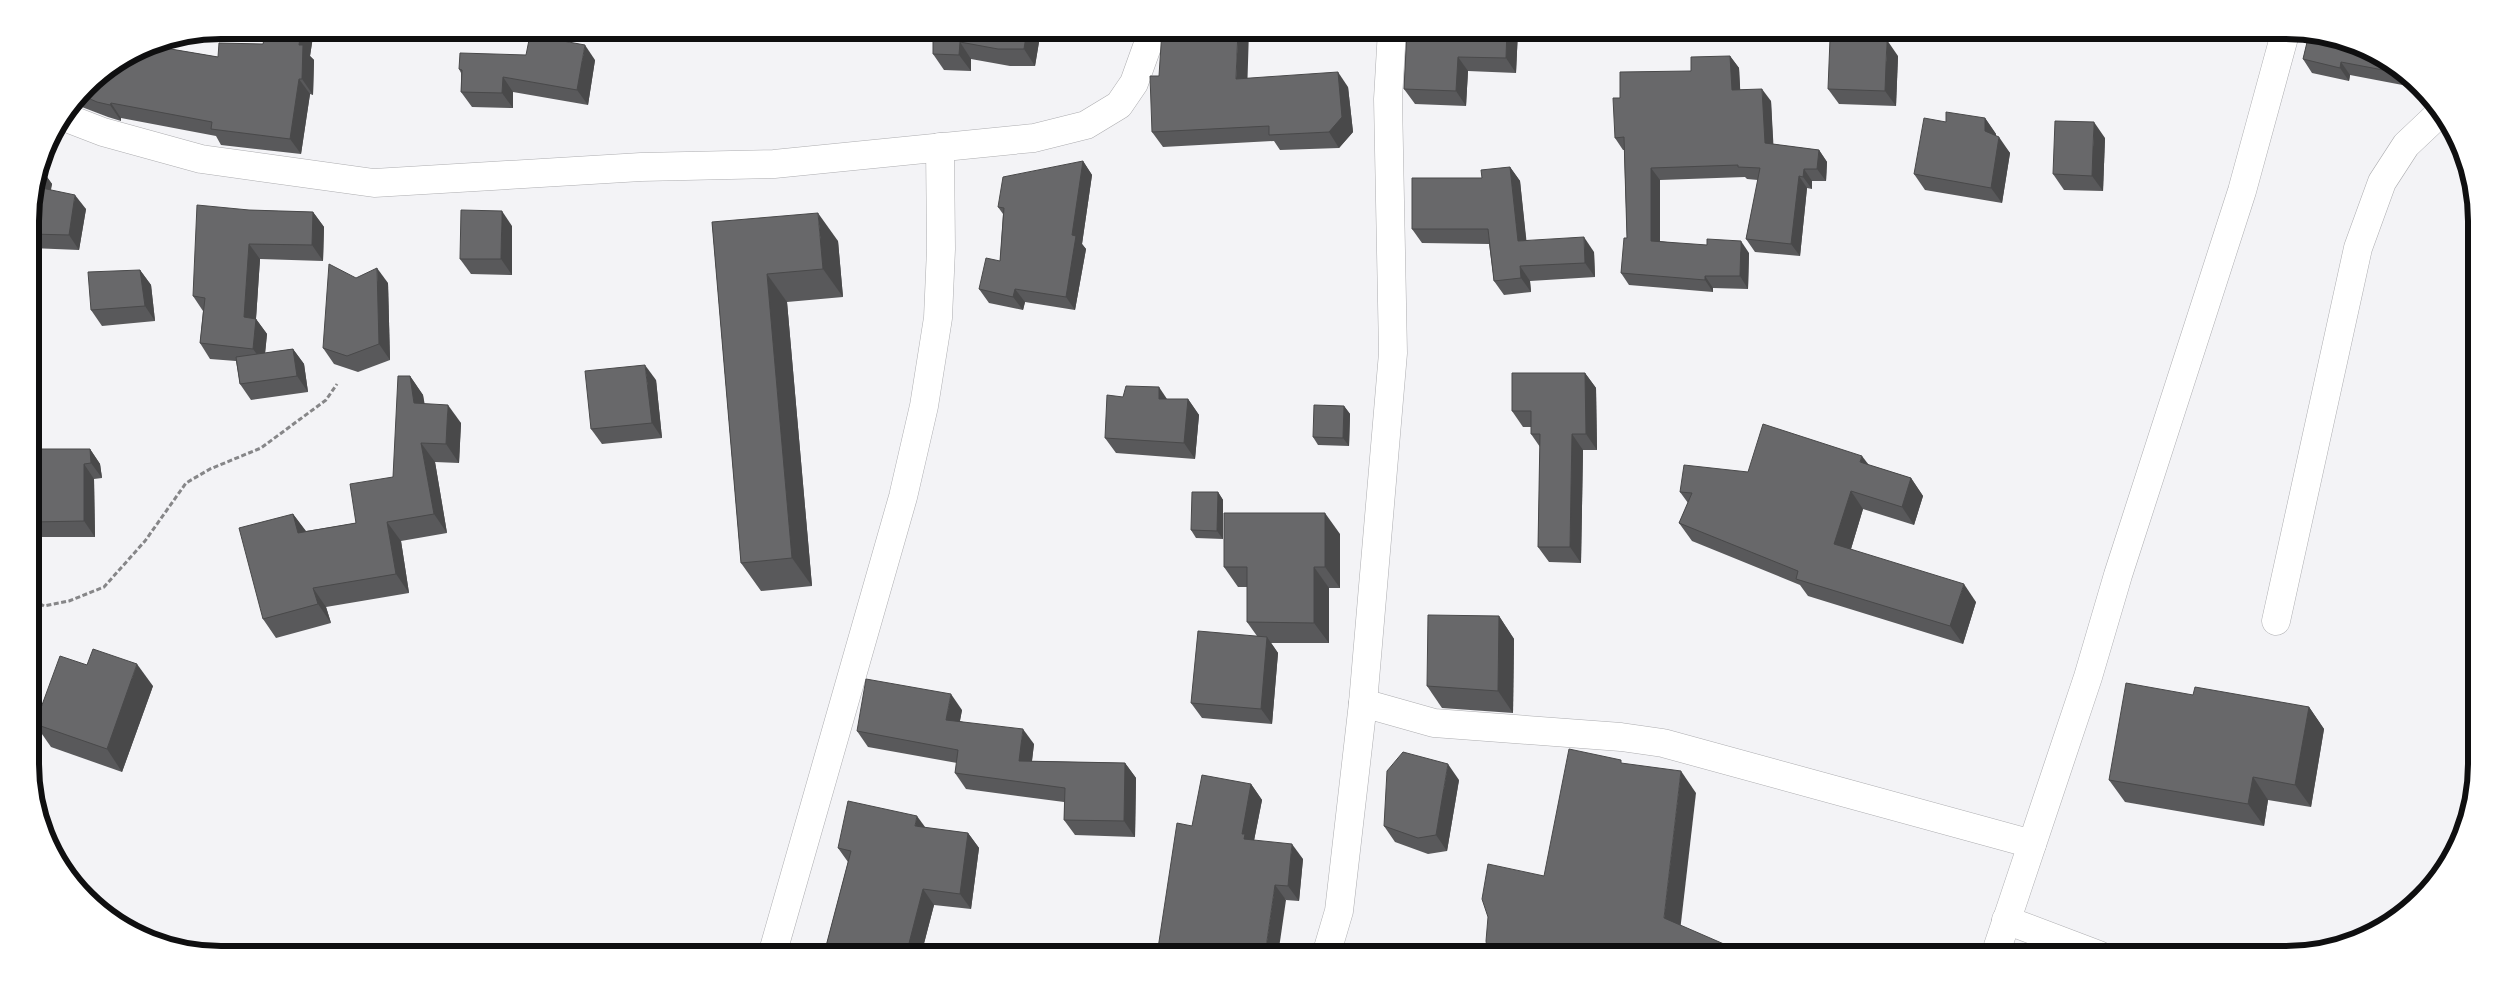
<svg xmlns="http://www.w3.org/2000/svg" width="2507" height="985" viewBox="0 0 2507 985" font-family="Overpass,sans-serif">
<rect width="100%" height="100%" fill="#f3f3f6"/>
<g fill="none" stroke-linecap="round" stroke-linejoin="round">
<defs>
<g id="minor">
<polyline points="64,117 103,132 201,159 374,183 641,167 774,164 1034,138 1086,125 1119,105 1134,83 1153,30"/>
<polyline points="2276,621 2358,248 2382,182 2406,145 2442,111"/>
<polyline points="1363,703 1434,723 1621,737 1663,743 2032,844"/>
<polyline points="2006,920 2099,955"/>
<polyline points="772,955 903,497 924,406 938,318 941,249 940,147"/>
<polyline points="1326,955 1339,911 1363,703 1393,353 1388,99 1392,30"/>
<polyline points="1995,955 2088,677 2118,575 2242,191 2286,30"/>
</g>
</defs>
<use href="#minor" stroke="#adadb0" stroke-width="29"/>
<polyline stroke="#868688" stroke-width="3" stroke-dasharray="5 2.5" stroke-linecap="butt" points="33,600 44,606 69,601 104,587 145,541 186,483 210,469 261,448 326,400 337,384"/>
<use href="#minor" stroke="#fff" stroke-width="28"/>
</g>
<g fill="#59595b">
<polygon points="266,30 314,30 310,56 314,60 313,95 310,94 301,154 221,145 216,136 121,118 121,121 108,117 74,104 95,77 148,44 161,42 159,47 218,57 263,44"/>
<polygon points="933,30 1050,30 1050,42 1039,42 1035,66 1010,66 971,59 971,71 944,70 933,54"/>
<polygon points="1407,30 1518,30 1516,73 1468,71 1466,106 1415,104 1404,89"/>
<polygon points="2309,34 2402,69 2414,81 2413,87 2350,75 2349,81 2312,73 2303,59"/>
<polygon points="1730,56 1739,68 1740,90 1771,101 1773,144 1819,150 1827,162 1826,181 1812,181 1812,189 1807,188 1800,256 1755,252 1746,239 1758,180 1747,179 1745,177 1660,180 1660,241 1749,253 1748,289 1713,288 1713,292 1629,285 1621,273 1627,238 1624,150 1623,150 1615,138 1620,98"/>
<polygon points="1898,56 1896,106 1839,104 1828,89"/>
<polygon points="595,60 588,105 513,92 513,108 472,107 461,92 461,73 459,69"/>
<polygon points="1159,76 1247,78 1348,87 1353,132 1339,148 1280,150 1274,141 1163,147 1152,132"/>
<polygon points="1985,118 1996,134 1996,136 2010,153 2002,203 1925,190 1914,174 1946,122"/>
<polygon points="2105,138 2103,191 2064,190 2053,174"/>
<polygon points="1083,161 1092,175 1082,244 1086,249 1075,310 1025,302 1023,310 989,303 979,289 1000,261 1003,214 998,207"/>
<polygon points="1510,167 1520,181 1526,240 1594,252 1595,277 1530,281 1531,292 1504,295 1494,281 1489,244 1422,243 1412,229 1482,178"/>
<polygon points="42,170 52,184 51,190 86,209 79,250 31,248 31,257 30,208"/>
<polygon points="249,210 313,212 324,227 323,261 260,259 256,319 267,334 265,353 293,349 304,364 308,392 251,400 240,384 236,361 210,359 200,343 203,311 193,296"/>
<polygon points="712,222 838,241 843,297 787,302 812,586 761,591 741,563"/>
<polygon points="512,226 512,275 471,274 460,259"/>
<polygon points="140,270 151,285 155,321 102,326 91,310"/>
<polygon points="356,278 388,283 390,360 358,372 334,364 323,348"/>
<polygon points="1585,373 1596,388 1597,450 1583,450 1581,563 1549,562 1538,547 1540,447 1531,434 1531,427 1523,427 1512,411"/>
<polygon points="410,376 423,395 424,404 461,423 459,463 435,462 447,533 401,541 409,593 326,607 331,623 276,638 263,619 293,514 306,531 356,523 393,477"/>
<polygon points="656,380 662,438 602,444 591,429"/>
<polygon points="1123,397 1167,399 1188,399 1199,415 1195,459 1116,453 1105,438"/>
<polygon points="1344,406 1350,414 1349,446 1318,445 1313,437"/>
<polygon points="32,449 90,449 100,464 102,478 94,479 95,537 32,537"/>
<polygon points="1869,465 1911,478 1923,496 1914,525 1863,509 1851,549 1976,602 1963,644 1808,596 1800,585 1692,541 1679,523 1688,503 1680,492 1748,472"/>
<polygon points="1218,492 1223,500 1223,539 1196,538 1191,530"/>
<polygon points="1340,534 1340,588 1329,588 1329,643 1271,643 1278,653 1272,724 1202,718 1191,703 1257,636 1247,622 1247,587 1238,587 1224,567"/>
<polygon points="1499,616 1514,639 1513,713 1442,708 1427,686"/>
<polygon points="87,665 153,686 122,772 51,747 35,724"/>
<polygon points="2193,695 2309,707 2324,729 2311,807 2268,800 2264,826 2125,802 2109,780"/>
<polygon points="962,710 960,721 1034,744 1032,761 1125,763 1136,778 1135,837 1075,835 1064,820 1064,802 966,789 955,773 957,763 868,747 857,731"/>
<polygon points="1459,780 1447,851 1428,854 1395,842 1384,826"/>
<polygon points="1251,784 1262,800 1254,840 1303,859 1299,901 1286,900 1192,826"/>
<polygon points="926,828 968,833 979,848 971,909 934,905 921,955 829,955 825,950 848,862 838,848"/>
</g>
<g fill="#49494a">
<polygon points="301,30 314,30 310,56 314,60 313,95 302,79 299,45"/>
<polygon points="1027,30 1031,30 1039,42 1035,66 1024,49"/>
<polygon points="1041,30 1050,30 1050,42"/>
<polygon points="1238,30 1249,30 1247,94 1236,79"/>
<polygon points="1507,30 1518,30 1516,73 1506,58"/>
<polygon points="1887,40 1898,56 1896,106 1885,91"/>
<polygon points="161,42 155,60 145,46 148,44"/>
<polygon points="960,42 971,59 971,71 959,55"/>
<polygon points="585,45 595,60 588,105 577,90"/>
<polygon points="1730,56 1739,68 1741,103 1732,90"/>
<polygon points="1458,57 1468,71 1466,106 1456,91"/>
<polygon points="2341,62 2350,75 2349,81 2340,68"/>
<polygon points="2404,71 2414,81 2413,87 2404,74"/>
<polygon points="1338,72 1348,87 1353,132 1339,148 1329,132"/>
<polygon points="503,77 513,92 513,108 502,93"/>
<polygon points="299,79 310,94 301,154 290,139"/>
<polygon points="1762,89 1771,101 1774,155 1765,143"/>
<polygon points="111,103 121,118 121,121 110,105"/>
<polygon points="1985,118 1996,134 1995,147 1985,131"/>
<polygon points="2094,122 2105,138 2103,191 2092,176"/>
<polygon points="1999,137 2010,153 2002,203 1991,188"/>
<polygon points="1819,150 1827,162 1826,181 1817,169"/>
<polygon points="1083,161 1092,175 1082,244 1086,249 1075,310 1066,297 1072,235"/>
<polygon points="1510,167 1520,181 1528,255 1518,241"/>
<polygon points="1651,168 1660,180 1660,253 1651,241"/>
<polygon points="1804,169 1812,181 1812,189 1803,177"/>
<polygon points="42,170 52,184 47,202 37,187"/>
<polygon points="1799,176 1807,188 1800,256 1791,244"/>
<polygon points="75,195 86,209 79,250 69,235"/>
<polygon points="502,211 512,226 512,275 501,259"/>
<polygon points="313,212 324,227 323,261 312,245"/>
<polygon points="818,213 838,241 843,297 823,269"/>
<polygon points="1584,237 1594,252 1595,277 1585,263"/>
<polygon points="1741,241 1749,253 1748,289 1740,276"/>
<polygon points="249,244 260,259 255,333 244,317"/>
<polygon points="1520,266 1530,281 1531,292 1521,278"/>
<polygon points="377,268 388,283 390,360 379,344"/>
<polygon points="140,270 151,285 155,321 145,306"/>
<polygon points="767,274 787,302 812,586 792,558"/>
<polygon points="1705,276 1713,288 1713,292 1705,280"/>
<polygon points="1015,289 1025,302 1023,310 1013,297"/>
<polygon points="256,319 267,334 264,364 253,349"/>
<polygon points="293,349 304,364 308,392 297,376"/>
<polygon points="645,365 656,380 662,438 652,423"/>
<polygon points="1585,373 1596,388 1597,450 1586,434"/>
<polygon points="410,376 423,395 428,422 414,403"/>
<polygon points="1159,387 1169,402 1159,399"/>
<polygon points="1188,399 1199,415 1195,459 1184,443"/>
<polygon points="448,405 461,423 459,463 446,444"/>
<polygon points="1344,406 1350,414 1349,446 1343,438"/>
<polygon points="1572,434 1583,450 1581,563 1570,547"/>
<polygon points="421,443 435,462 447,533 434,514"/>
<polygon points="90,449 100,464 102,478 91,463"/>
<polygon points="1862,456 1875,473 1860,462"/>
<polygon points="84,464 94,479 95,537 84,521"/>
<polygon points="1911,478 1923,496 1914,525 1902,507"/>
<polygon points="1851,491 1863,509 1847,562 1834,544"/>
<polygon points="1218,492 1223,500 1223,539 1217,531"/>
<polygon points="1325,513 1340,534 1340,588 1325,567"/>
<polygon points="293,514 307,533 298,533"/>
<polygon points="387,522 401,541 409,593 396,574"/>
<polygon points="1314,567 1329,588 1329,643 1314,623"/>
<polygon points="1964,584 1976,602 1963,644 1950,626"/>
<polygon points="313,588 326,607 331,623 318,604"/>
<polygon points="1499,616 1514,639 1513,713 1498,691"/>
<polygon points="1267,637 1278,653 1272,724 1261,709"/>
<polygon points="137,664 153,686 122,772 107,749"/>
<polygon points="951,694 962,710 957,735 946,720"/>
<polygon points="2309,707 2324,729 2311,807 2295,785"/>
<polygon points="1023,729 1034,744 1030,776 1019,761"/>
<polygon points="1125,763 1136,778 1135,837 1124,821"/>
<polygon points="1448,764 1459,780 1447,851 1436,835"/>
<polygon points="1681,771 1696,793 1679,940 1664,918"/>
<polygon points="2253,777 2268,800 2264,826 2248,804"/>
<polygon points="1251,784 1262,800 1253,846 1244,839 1242,834"/>
<polygon points="917,816 928,831 915,826"/>
<polygon points="968,833 979,848 971,909 960,894"/>
<polygon points="1292,844 1303,859 1299,901 1288,886"/>
<polygon points="1275,885 1286,900 1278,955 1265,955"/>
<polygon points="923,889 934,905 921,955 906,955"/>
</g>
<g fill="#68686a" stroke="#49494a">
<polygon points="266,30 301,30 299,45 303,45 302,79 299,79 290,139 211,129 212,122 111,103 110,105 97,102 81,95 95,77 147,45 218,57 219,43 263,44"/>
<polygon points="933,30 1027,30 1024,49 998,49 960,42 959,55 933,54"/>
<polygon points="1162,30 1238,30 1236,79 1338,72 1342,117 1329,132 1269,135 1269,126 1152,132 1150,76 1159,76"/>
<polygon points="1407,30 1507,30 1506,58 1458,57 1456,91 1404,89"/>
<polygon points="2309,34 2348,40 2402,69 2404,71 2404,74 2341,62 2340,68 2303,59"/>
<polygon points="530,35 585,45 577,90 503,77 502,93 461,92 462,70 459,69 460,53 526,55"/>
<polygon points="1830,39 1887,40 1885,91 1828,89"/>
<polygon points="1730,56 1732,90 1762,89 1765,143 1819,150 1817,169 1804,169 1803,177 1799,176 1791,244 1746,239 1760,168 1738,167 1738,165 1651,168 1651,241 1707,245 1707,239 1741,241 1740,276 1705,276 1705,280 1621,273 1624,238 1627,238 1624,137 1615,138 1613,98 1620,98 1620,72 1691,71 1691,57"/>
<polygon points="1946,112 1985,118 1985,131 1999,137 1991,188 1914,174 1924,118 1946,122"/>
<polygon points="2055,121 2094,122 2092,176 2053,174"/>
<polygon points="1083,161 1072,235 1076,236 1066,297 1015,289 1013,297 979,289 986,258 1000,261 1004,208 998,207 1003,177"/>
<polygon points="1510,167 1518,241 1584,237 1585,263 1520,266 1521,278 1494,281 1488,229 1412,229 1412,178 1482,178 1481,170"/>
<polygon points="41,169 42,170 37,187 75,195 69,235 31,234 30,208"/>
<polygon points="197,205 249,210 313,212 312,245 249,244 244,317 256,319 253,349 200,343 205,298 193,296"/>
<polygon points="461,210 502,211 501,259 460,259"/>
<polygon points="818,213 823,269 767,274 792,558 741,563 712,222"/>
<polygon points="329,264 356,278 377,268 379,344 347,356 323,348"/>
<polygon points="140,270 145,306 91,310 88,272"/>
<polygon points="293,349 297,376 240,384 236,357"/>
<polygon points="645,365 652,423 591,429 585,371"/>
<polygon points="1512,373 1585,373 1586,434 1572,434 1570,547 1538,547 1540,434 1531,434 1531,411 1512,411"/>
<polygon points="398,376 410,376 414,403 448,405 446,444 421,443 434,514 387,522 396,574 313,588 318,604 263,619 239,528 293,514 298,533 356,523 350,484 393,477"/>
<polygon points="1126,386 1159,387 1159,399 1188,399 1184,443 1105,438 1107,395 1123,397"/>
<polygon points="1314,405 1344,406 1343,438 1313,437"/>
<polygon points="1763,424 1862,456 1860,462 1911,478 1902,507 1851,491 1834,544 1964,584 1950,626 1796,579 1798,571 1679,523 1692,493 1680,492 1684,465 1748,472"/>
<polygon points="32,449 90,449 91,463 84,464 84,521 32,522"/>
<polygon points="1192,492 1218,492 1217,531 1191,530"/>
<polygon points="1224,513 1325,513 1325,567 1314,567 1314,623 1247,622 1247,567 1224,567"/>
<polygon points="1428,615 1499,616 1498,691 1427,686"/>
<polygon points="1198,631 1267,637 1261,709 1191,703"/>
<polygon points="93,649 137,664 107,749 35,724 60,656 87,665"/>
<polygon points="866,679 951,694 946,720 1023,729 1019,761 1125,763 1124,821 1064,820 1065,788 955,773 958,750 857,731"/>
<polygon points="2126,683 2193,695 2195,687 2309,707 2295,785 2253,777 2248,804 2109,780"/>
<polygon points="1569,749 1621,760 1621,763 1681,771 1664,918 1740,951 1739,955 1488,955 1486,941 1488,917 1482,899 1488,864 1544,876"/>
<polygon points="1403,752 1448,764 1436,835 1418,838 1384,826 1387,771"/>
<polygon points="1202,775 1251,784 1242,834 1245,834 1244,839 1292,844 1288,886 1275,885 1265,955 1157,955 1177,823 1192,826"/>
<polygon points="848,801 917,816 915,826 968,833 960,894 923,889 906,955 845,955 825,950 851,851 838,848"/>
</g>
<path d="M0 0H2507V985H0ZM221 39H2286A182 182 0 0 1 2468 221V764A182 182 0 0 1 2286 946H221A182 182 0 0 1 39 764V221A182 182 0 0 1 221 39Z" fill="#fff" fill-rule="evenodd"/>
<path fill="none" stroke="#0f0f10" stroke-width="6" d="M221 39H2286A182 182 0 0 1 2468 221V764A182 182 0 0 1 2286 946H221A182 182 0 0 1 39 764V221A182 182 0 0 1 221 39Z"/>
</svg>
